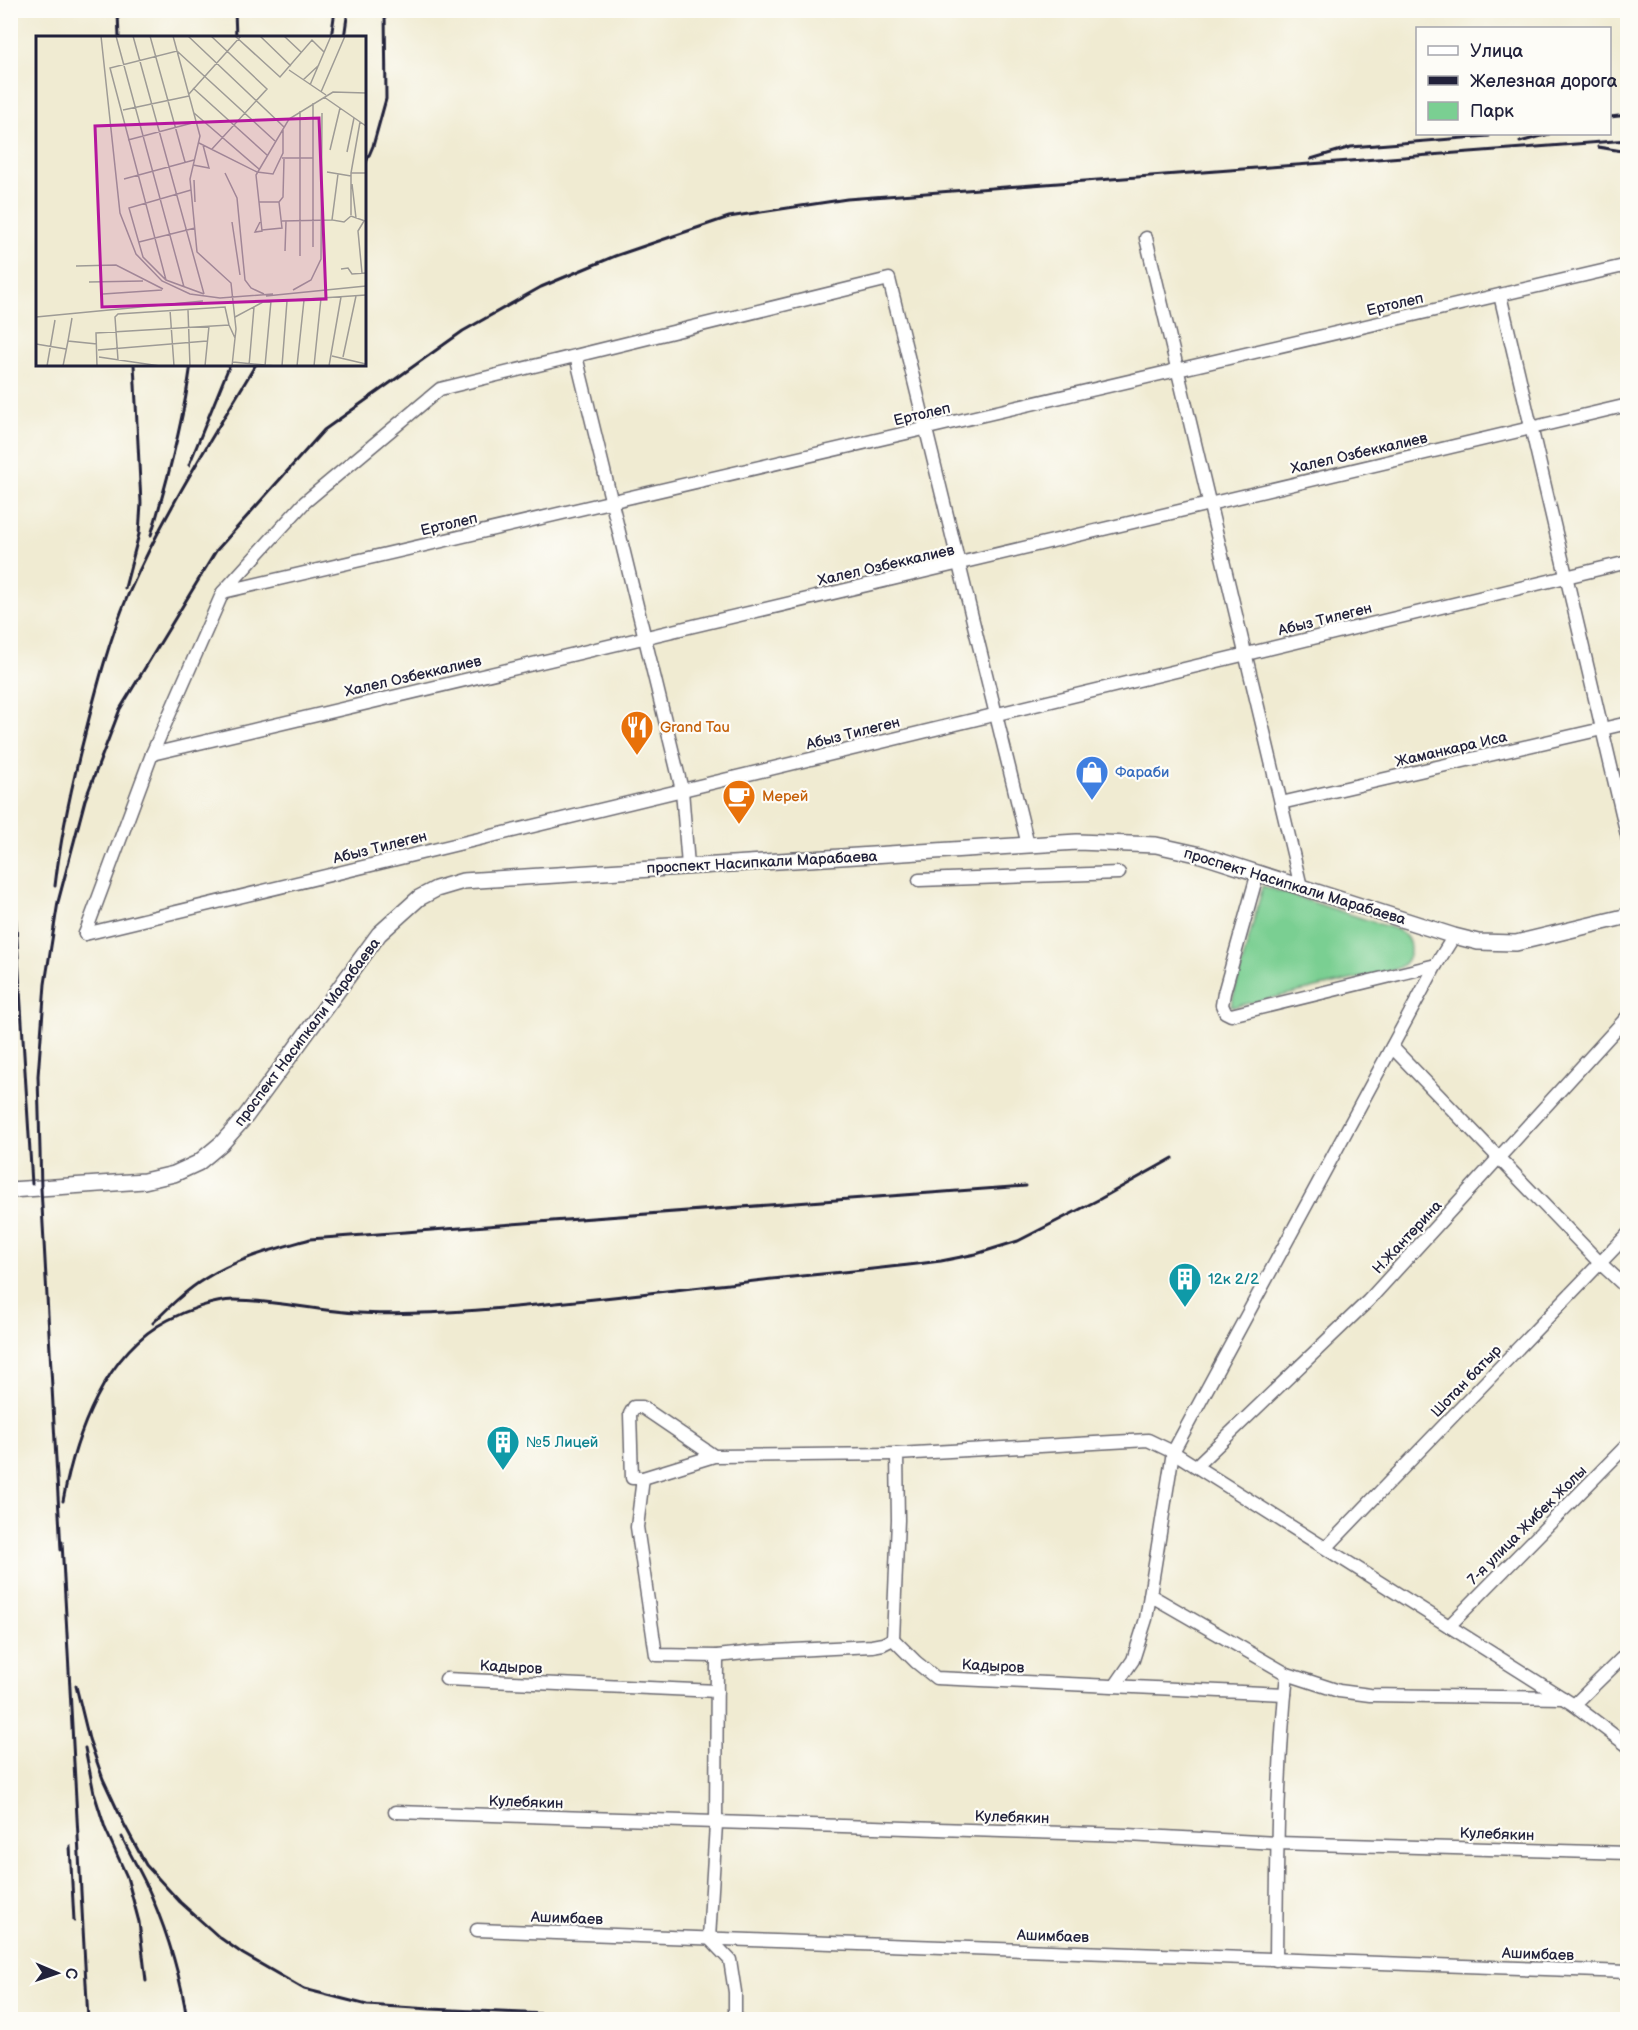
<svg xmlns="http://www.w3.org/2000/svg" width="1638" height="2030" viewBox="0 0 1638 2030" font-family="'Balsamiq Sans',sans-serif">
<rect width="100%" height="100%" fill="#fdfcf7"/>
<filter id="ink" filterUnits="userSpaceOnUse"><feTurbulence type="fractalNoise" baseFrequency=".0167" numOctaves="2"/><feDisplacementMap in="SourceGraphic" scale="12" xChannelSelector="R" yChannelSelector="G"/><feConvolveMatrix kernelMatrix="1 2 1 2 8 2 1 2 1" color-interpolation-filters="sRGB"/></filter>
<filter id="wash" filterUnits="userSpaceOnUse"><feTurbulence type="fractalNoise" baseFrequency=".008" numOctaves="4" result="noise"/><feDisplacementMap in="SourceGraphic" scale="24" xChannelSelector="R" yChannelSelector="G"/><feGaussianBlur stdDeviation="1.35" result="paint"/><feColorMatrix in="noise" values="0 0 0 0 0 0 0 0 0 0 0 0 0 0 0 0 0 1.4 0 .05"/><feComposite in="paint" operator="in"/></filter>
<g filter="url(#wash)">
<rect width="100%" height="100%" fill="#f0ebd2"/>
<path fill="#7acf92" stroke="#4e7866" stroke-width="1.5" d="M1263 886 1398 930C1416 941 1413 962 1394 970L1233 1007 1231 1005Z"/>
</g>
<g filter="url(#ink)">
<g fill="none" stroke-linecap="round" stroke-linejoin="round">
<defs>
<g id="minor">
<polyline points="1146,238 1301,887"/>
<polyline points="1500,295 1628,839"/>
<polyline points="576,356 682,790 688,866"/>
<polyline points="223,592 1628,265"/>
<polyline points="152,754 1628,405"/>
<polyline points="1281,803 1628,723"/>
<polyline points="1258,872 1224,993 1222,1005 1225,1012 1231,1015 1436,965"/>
<polyline points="919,880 1119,873"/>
<polyline points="85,934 152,754 223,592 305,502 440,389 889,279 1028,845"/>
<polyline points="85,934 1628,562"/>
<polyline points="1454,936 1436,965 1173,1452 1150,1595 1287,1674 1339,1691 1370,1695 1563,1698"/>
<polyline points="1392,1047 1600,1263 1628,1289"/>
<polyline points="714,1456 642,1407 634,1407 630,1414 632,1478 643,1478 714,1456 897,1454"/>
<polyline points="1196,1466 1368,1301 1628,1016"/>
<polyline points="643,1478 637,1527 656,1655 717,1656 754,1652 872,1646 883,1644 893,1639 916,1662 936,1678 1285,1694"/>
<polyline points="1326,1548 1628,1234"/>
<polyline points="1449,1626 1628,1444"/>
<polyline points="893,1639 898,1520 897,1454 1148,1440 1173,1452 1574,1705 1628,1746"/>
<polyline points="717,1656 716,1824 709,1938 730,1960 735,1992 735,2020"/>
<polyline points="446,1679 717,1691"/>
<polyline points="1115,1686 1133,1660 1146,1619 1150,1595"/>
<polyline points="1574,1705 1628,1652"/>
<polyline points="395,1812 1127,1835 1277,1843 1628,1853"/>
<polyline points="477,1930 1628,1972"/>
<path d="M1276 1960C1277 1865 1277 1769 1287 1674"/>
</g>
<polyline id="major" points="10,1190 144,1181 174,1174 198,1163 222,1143 246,1116 379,934 419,898 436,889 463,881 1077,842 1156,845 1201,855 1454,936 1478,942 1516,943 1628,916"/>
</defs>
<use href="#minor" stroke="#6a6870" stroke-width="15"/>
<use href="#major" stroke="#6a6870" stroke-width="18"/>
<use href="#minor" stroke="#fff" stroke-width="12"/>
<use href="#major" stroke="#fff" stroke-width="15"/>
<g stroke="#22223b" stroke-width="3">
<polyline points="235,10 236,38"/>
<polyline points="118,13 119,38"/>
<polyline points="331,38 335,10"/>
<polyline points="344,38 348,10"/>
<polyline points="1610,117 1628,115"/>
<polyline points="1520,142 1549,134"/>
<polyline points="1598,147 1628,152"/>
<polyline points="1311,159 1351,147 1489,136"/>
<polyline points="364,167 373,146 386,99 385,10"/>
<polyline points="189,465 230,364"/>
<path d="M151 535C168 479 183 423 191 364"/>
<polyline points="125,588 139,534 141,503 134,364"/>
<polyline points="10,828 32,1184"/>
<path d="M55 886C61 834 72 784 85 734 97 687 109 640 128 595 163 515 211 440 256 364"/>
<path d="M153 1323C169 1307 186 1290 206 1278 238 1258 275 1249 310 1239L1026 1186"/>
<path d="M63 1501C75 1436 105 1352 168 1320 185 1311 214 1300 234 1300 276 1300 317 1311 359 1313 393 1315 429 1313 464 1311 555 1305 646 1293 737 1283 805 1275 873 1270 941 1261L976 1254 1018 1241 1100 1199 1173 1158"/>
<polyline points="62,1542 88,2020"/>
<polyline points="61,1550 41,1188 38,1076 45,984 58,902 85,800 120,709 216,551 324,430 463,331 541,287 615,256 729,217 847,199 1628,140"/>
<polyline points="76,1686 89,1739 103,1779 124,1824 146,1865 180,1902 219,1937 243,1954 304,1989 367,2005 430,2009 637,2018 749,2020"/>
<polyline points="85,1748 94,1793 105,1828 127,1877 139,1922 146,1981"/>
<path d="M122 1837C131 1857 143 1875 151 1895 168 1935 181 1977 187 2020"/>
<polyline points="70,1846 74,1921"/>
</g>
</g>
</g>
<defs>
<symbol id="restaurant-pin" viewBox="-11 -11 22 30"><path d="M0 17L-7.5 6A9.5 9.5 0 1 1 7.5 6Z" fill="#e8710a" stroke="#fdfcf7"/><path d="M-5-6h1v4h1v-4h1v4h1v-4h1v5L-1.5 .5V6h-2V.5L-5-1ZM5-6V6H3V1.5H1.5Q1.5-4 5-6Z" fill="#fff"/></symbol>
<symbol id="shop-pin" viewBox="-11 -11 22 30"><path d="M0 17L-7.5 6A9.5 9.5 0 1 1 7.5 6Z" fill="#3f7fe0" stroke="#fdfcf7"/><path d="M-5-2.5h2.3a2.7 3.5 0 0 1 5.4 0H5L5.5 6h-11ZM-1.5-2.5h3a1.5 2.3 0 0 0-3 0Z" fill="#fff"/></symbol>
<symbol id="cafe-pin" viewBox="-11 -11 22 30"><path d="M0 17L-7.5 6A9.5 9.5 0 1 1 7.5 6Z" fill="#e8710a" stroke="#fdfcf7"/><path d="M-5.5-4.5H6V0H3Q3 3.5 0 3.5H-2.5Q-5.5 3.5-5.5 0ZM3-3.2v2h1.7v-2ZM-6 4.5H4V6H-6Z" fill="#fff"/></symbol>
<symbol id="building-pin" viewBox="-11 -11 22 30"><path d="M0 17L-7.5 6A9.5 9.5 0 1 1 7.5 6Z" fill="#0f9aa8" stroke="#fdfcf7"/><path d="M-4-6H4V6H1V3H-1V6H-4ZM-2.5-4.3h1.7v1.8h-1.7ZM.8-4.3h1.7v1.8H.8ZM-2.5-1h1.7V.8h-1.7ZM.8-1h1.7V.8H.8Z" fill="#fff"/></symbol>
</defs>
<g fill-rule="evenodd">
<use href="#restaurant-pin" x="618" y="708" width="38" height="52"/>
<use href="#shop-pin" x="1073" y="753" width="38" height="52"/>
<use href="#cafe-pin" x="720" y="777" width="38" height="52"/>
<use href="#building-pin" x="1166" y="1260" width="38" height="52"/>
<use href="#building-pin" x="484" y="1423" width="38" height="52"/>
</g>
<g text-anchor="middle" stroke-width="4.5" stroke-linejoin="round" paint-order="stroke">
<g font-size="15" fill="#22223b" stroke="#fdfcf7">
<text transform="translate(1395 304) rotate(-13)" y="5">Ертолеп</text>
<text transform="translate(922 414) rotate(-13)" y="5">Ертолеп</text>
<text transform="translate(1359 453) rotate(-13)" y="5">Халел Озбеккалиев</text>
<text transform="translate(449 524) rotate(-13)" y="5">Ертолеп</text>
<text transform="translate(886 565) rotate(-13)" y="5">Халел Озбеккалиев</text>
<text transform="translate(1325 619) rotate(-14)" y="5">Абыз Тилеген</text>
<text transform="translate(413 676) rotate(-13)" y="5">Халел Озбеккалиев</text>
<text transform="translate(853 733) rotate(-14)" y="5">Абыз Тилеген</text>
<text transform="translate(1451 749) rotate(-13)" y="5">Жаманкара Иса</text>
<text transform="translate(380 847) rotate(-14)" y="5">Абыз Тилеген</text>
<text transform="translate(762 862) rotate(-3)" y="5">проспект Насипкали Марабаева</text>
<text transform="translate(1295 886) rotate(17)" y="5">проспект Насипкали Марабаева</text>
<text transform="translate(307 1032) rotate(-53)" y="5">проспект Насипкали Марабаева</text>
<text transform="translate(1407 1237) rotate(-47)" y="5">Н.Жантөрина</text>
<text transform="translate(1466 1381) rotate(-46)" y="5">Шотан батыр</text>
<text transform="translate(1527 1525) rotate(-45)" y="5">7-я улица Жибек Жолы</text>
<text transform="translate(993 1666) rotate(3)" y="5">Кадыров</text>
<text transform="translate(511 1667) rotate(3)" y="5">Кадыров</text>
<text transform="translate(526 1802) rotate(2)" y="5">Кулебякин</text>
<text transform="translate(1012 1817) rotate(2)" y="5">Кулебякин</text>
<text transform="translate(1497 1834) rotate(2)" y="5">Кулебякин</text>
<text transform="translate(567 1918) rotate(2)" y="5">Ашимбаев</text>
<text transform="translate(1053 1936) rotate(2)" y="5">Ашимбаев</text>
<text transform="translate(1538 1954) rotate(2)" y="5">Ашимбаев</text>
</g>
<g font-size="15" fill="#c56008" stroke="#fdfcf7" text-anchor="start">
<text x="660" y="732">Grand Tau</text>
<text x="762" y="801">Мерей</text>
</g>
<g font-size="15" fill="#366cbe" stroke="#fdfcf7" text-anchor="start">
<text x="1115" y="777">Фараби</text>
</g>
<g font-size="15" fill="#0d838f" stroke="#fdfcf7" text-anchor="start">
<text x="1208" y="1284">12к 2/2</text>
<text x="526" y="1447">№5 Лицей</text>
</g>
</g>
<g transform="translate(36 36)">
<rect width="330" height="330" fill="#f0ebd2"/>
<path fill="none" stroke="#9e9b96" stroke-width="1.5" d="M65 0 84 177 100 218 126 245 154 258 184 262 237 258M80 0 148 251M97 0 168 258M114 0 149 126M137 0 164 100 154 143 161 216 195 247 200 293 196 330M152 0 248 91M175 0 231 53 176 113M199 0 244 41 276 4 288 16M224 0 255 30M248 0 265 16M253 34 290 59M267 44 283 29M274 49 295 0M157 52 231 119M285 56 309 0M153 58 205 0M288 61 330 90M87 74 153 60M264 75V220M158 77 223 133M92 104 160 86M163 107 221 136 237 138 247 117V93M294 114 304 72M311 116 318 82M246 122H277M157 129 173 132 167 109M291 136 315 140M189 137 201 162 209 244 215 252 228 258M315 137 324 86M302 138 296 184 308 186 315 180 329 185M88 143 158 124M158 144 159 166M316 148 320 182M155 154 93 172 107 221 130 244 168 258M223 166 226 195 219 196 224 186M243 166H223L220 139 253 83 297 56 330 57M315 179V137H330M246 185 296 184M196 186 204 239M226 194 246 192 243 166 247 161 248 123M103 206 159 192M277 211V67M249 215 250 185M40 230 80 229 127 253M305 233 312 232 316 238 330 237M326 237 322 195 328 185M130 244 74 32 141 15 239 105M53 246 107 245M257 254 275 244 285 223 286 77M67 258 126 254M230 260 330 250M134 274 138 330M152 274 154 330M0 281 167 265M199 281 227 266 330 259M36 282 32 305 61 308M0 308 30 313M62 314 171 305M296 320 330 328M63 321 124 330M307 321 320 260M82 324 79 281 82 278 189 271 193 289M197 326 240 330M11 330 19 284M27 330 32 305M61 330 60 297 193 289 199 302M169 330 173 290M213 330 218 271M229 330 235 265M246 330 251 265M261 330 268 264M278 330 285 262M293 330 305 261"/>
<path fill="#b5179e" fill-opacity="0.15" stroke="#b5179e" stroke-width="3" d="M283 82 290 263 66 271 59 90Z"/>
<rect width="330" height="330" fill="none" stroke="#22223b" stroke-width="3"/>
</g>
<rect width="1638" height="2030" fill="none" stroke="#fdfcf7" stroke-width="36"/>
<rect x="1416" y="27" width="195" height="108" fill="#fdfcf7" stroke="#a5a5ac" stroke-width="1.5"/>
<rect x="1428" y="46" width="30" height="9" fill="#ffffff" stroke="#a5a5ac" stroke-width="1.5"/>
<text x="1470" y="57" font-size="18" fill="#22223b">Улица</text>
<rect x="1428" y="76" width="30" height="9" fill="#22223b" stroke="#a5a5ac" stroke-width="1.5"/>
<text x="1470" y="87" font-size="18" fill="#22223b">Железная дорога</text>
<rect x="1428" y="102" width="30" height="18" fill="#7acf92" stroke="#a5a5ac" stroke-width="1.5"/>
<text x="1470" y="117" font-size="18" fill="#22223b">Парк</text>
<g transform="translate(57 1973) rotate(92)" stroke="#fdfcf7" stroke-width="4.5" paint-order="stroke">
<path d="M0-4.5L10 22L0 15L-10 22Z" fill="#22223b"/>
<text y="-9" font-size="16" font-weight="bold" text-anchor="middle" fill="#22223b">С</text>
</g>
</svg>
